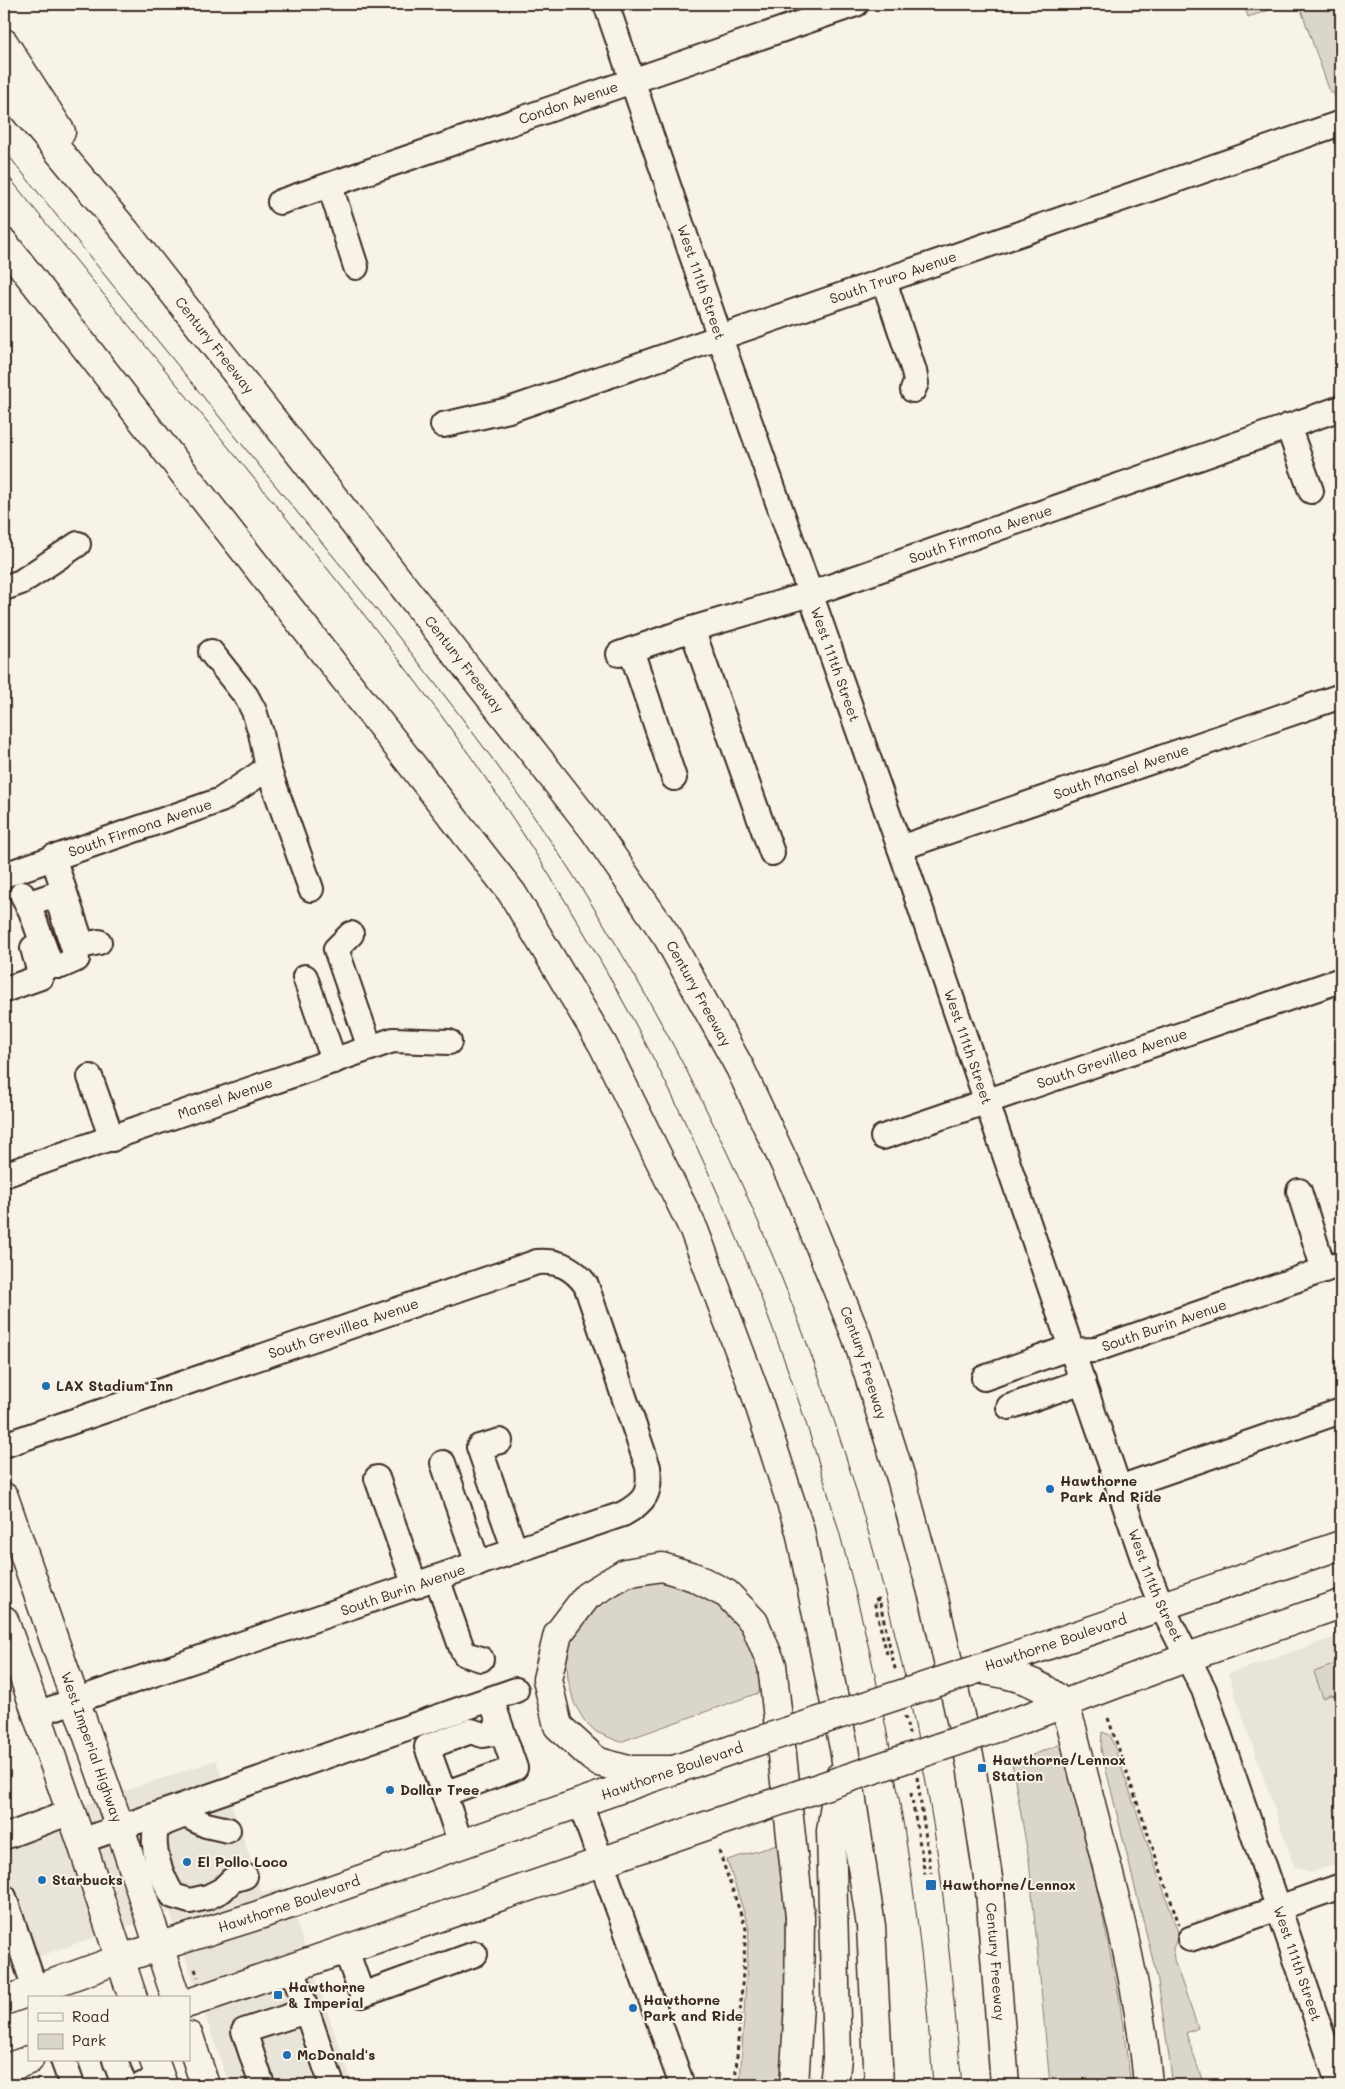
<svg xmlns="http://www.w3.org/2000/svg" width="1345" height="2089" viewBox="0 0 1345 2089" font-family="Mali,sans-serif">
<rect width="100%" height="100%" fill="#f7f3e8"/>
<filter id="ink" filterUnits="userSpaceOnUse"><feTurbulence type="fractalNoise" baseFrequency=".02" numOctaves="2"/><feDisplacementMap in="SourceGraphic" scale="10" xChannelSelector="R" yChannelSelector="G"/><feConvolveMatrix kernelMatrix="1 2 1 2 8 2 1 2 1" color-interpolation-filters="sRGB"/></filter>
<g filter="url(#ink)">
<g fill="#e9e4d9">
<polygon points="1341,1635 1341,1862 1310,1873 1294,1866 1228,1674"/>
<polygon points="216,1760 262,1892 284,1887 353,2085 229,2085 170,1912 4,1968 4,1832"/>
</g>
<g fill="#dbd6cb" stroke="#8b8074">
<polygon points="1244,4 1288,4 1248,17"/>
<polygon points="1299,4 1341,4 1341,109 1339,109 1333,92 1330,92"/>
<polygon points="658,1579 707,1593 745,1630 755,1652 761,1692 620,1742 596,1732 584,1720 574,1703 568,1679 566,1653 572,1637 595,1606 631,1585"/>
<polygon points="1341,1662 1341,1697 1331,1695 1323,1698 1314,1672"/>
<polygon points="1102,1732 1110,1735 1112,1740 1179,1935 1173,1948 1174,1960 1198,2028 1186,2033 1204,2085 1173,2085 1158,1981 1101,1749"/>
<polygon points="1061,1744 1094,1874 1119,1997 1131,2085 1050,2085 1029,1860 1012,1763"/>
<polygon points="784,1843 786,1989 782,2085 740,2085 749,1928 727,1860"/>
</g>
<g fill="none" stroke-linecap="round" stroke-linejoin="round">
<defs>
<g id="minor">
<path id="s1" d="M606 4 725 352 900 848 1147 1570 1162 1607 1204 1690 1339 2085"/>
<polyline points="330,186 356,267"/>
<path id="s2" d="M280 202 856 4"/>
<polyline points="884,281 914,371 916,383 913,390"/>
<path id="s3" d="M443 425 509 410 1341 123"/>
<polyline points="1288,426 1311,491"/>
<polyline points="4,588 21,582 78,544"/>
<polyline points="692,629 772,853"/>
<polyline points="631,650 674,778"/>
<polyline points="211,652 246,696 254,711 261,733 268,768 311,889"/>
<path id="s4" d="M619 654 692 629 810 594 1341 408"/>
<path id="s5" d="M900 848 1341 696"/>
<polyline points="53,857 81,942 85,945 99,942"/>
<path id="s6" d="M4 875 221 800 268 768"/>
<polyline points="22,894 31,911 51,966 61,966 77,959 56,894 27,904"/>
<polyline points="351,934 336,949 370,1048"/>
<polyline points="305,977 334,1061"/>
<polyline points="4,990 41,977 33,948"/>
<polyline points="90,1077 112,1139"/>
<path id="s7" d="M883 1137 1341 980"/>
<path id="s8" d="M4 1175 393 1040 449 1042"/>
<polyline points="1299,1191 1324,1270"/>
<path id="s9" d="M984 1378 1060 1351 1094 1350 1341 1264"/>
<polyline points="1009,1407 1083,1381"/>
<polyline points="500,1441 479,1447 515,1551"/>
<path id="s10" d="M4 1445 537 1262C558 1260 573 1267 586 1285L648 1467C651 1493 645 1502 623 1514L36 1714"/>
<polyline points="443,1463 478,1564"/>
<polyline points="377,1478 415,1586"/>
<polyline points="1119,1488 1341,1411"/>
<polyline points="437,1578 462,1649 465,1654 481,1659"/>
<polyline points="444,1794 427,1747 471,1731 483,1735 502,1731"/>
<polyline points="580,1803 682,2085"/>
<path d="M228 1830 206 1825 185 1815 167 1822 156 1828C151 1852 161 1876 173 1896L190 1901 208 1897 222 1890 232 1880 245 1876"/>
<polyline points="4,1837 71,1812"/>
<polyline points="81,1841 516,1690"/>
<polyline points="461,1845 444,1794 515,1768 491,1699"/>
<polyline points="4,1897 35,1989"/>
<polyline points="1190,1939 1341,1886"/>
<polyline points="346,1950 362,1995 475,1954"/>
<polyline points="292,1968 332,2085"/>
<polyline points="63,2060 72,2085"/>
<polyline points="115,2060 124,2085"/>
<polyline points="142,2085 161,2078"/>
<polyline points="262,2085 244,2031 306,2011"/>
</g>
<g id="major">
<path id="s11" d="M4 1497 120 1828 176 1998"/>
<polyline points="4,1620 81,1841 133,1998"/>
<path id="s12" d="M978 1669 1341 1545"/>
<polyline points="1026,1718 1188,1657 1341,1604"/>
<path id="s13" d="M4 2001 120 1959 259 1915 734 1749"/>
<polyline points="189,2003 741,1814"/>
<polyline points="189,2036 205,2085"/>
<polyline points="154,2060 163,2085"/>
<polyline points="4,2069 29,2060"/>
</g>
<g id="highway">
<polyline points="4,43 61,132"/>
<path id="s14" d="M4 86 126 232 594 830 668 938 740 1068 797 1190 857 1338 901 1478 935 1603 971 1765 990 1891 1005 2085"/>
<polyline points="4,243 512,893 603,1045 694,1230 756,1395 800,1531 844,1748 871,1926 879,2085"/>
<path d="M978 1669C1008 1674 1040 1680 1062 1703 1067 1708 1069 1721 1072 1728 1100 1846 1138 1964 1148 2085"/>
<polyline points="675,1770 628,1770 599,1762 592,1757 558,1726 547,1679 558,1634 587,1596 625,1573 662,1567 694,1577 727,1594 754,1622 772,1665 800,1917 799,2004 794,2085"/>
<polyline points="834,2085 837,2058 831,1831 839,1777"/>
</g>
</defs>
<use href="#minor" stroke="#3b2a1e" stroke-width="28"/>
<use href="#major" stroke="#3b2a1e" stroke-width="31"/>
<use href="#highway" stroke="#3b2a1e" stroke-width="31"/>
<g stroke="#3b2a1e" stroke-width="3" stroke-dasharray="4 4" stroke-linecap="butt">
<polyline points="887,1654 874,1601 879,1599 896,1673"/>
<polyline points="905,1716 909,1734"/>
<polyline points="1108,1718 1179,1924"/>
<polyline points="917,1777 931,1873"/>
<polyline points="911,1793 925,1874"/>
<polyline points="719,1851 746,1929 735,2085"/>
<polyline points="195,1969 198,1977"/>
</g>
<use href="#minor" stroke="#f7f3e8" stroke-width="24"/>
<use href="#major" stroke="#f7f3e8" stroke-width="28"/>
<use href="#highway" stroke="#f7f3e8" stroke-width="28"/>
<g stroke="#3b2a1e" stroke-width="1">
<path d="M4 150C101 271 199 392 297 512 405 644 513 775 602 921 766 1188 872 1480 927 1788 945 1886 952 1986 962 2085"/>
<path d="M4 171C86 273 169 375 252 476 337 580 423 685 498 796 760 1184 902 1619 933 2085"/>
</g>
<defs>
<g id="major-bridge">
<polyline points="734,1749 978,1669"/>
<polyline points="741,1814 1026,1718"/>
</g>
</defs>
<use href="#major-bridge" stroke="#3b2a1e" stroke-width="31" stroke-linecap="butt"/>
<use href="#major-bridge" stroke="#f7f3e8" stroke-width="28"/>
</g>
</g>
<g fill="#1f6fb2" stroke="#f7f3e8" stroke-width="2">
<circle cx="46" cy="1386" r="5"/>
<circle cx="1050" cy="1489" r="5"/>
<rect x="977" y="1763" width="10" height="10" rx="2.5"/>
<circle cx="390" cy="1790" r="5"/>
<circle cx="187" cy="1862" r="5"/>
<circle cx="42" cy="1880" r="5"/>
<rect x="925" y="1879" width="12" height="12" rx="2.5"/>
<rect x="273" y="1990" width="10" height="10" rx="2.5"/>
<circle cx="633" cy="2008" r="5"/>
<circle cx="287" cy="2055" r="5"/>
</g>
<g text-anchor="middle" stroke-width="4" stroke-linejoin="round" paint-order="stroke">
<g font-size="14" fill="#3b2a1e" stroke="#f7f3e8">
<text dy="5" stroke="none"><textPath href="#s2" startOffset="305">Condon Avenue</textPath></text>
<text dy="5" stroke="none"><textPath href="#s3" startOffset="474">South Truro Avenue</textPath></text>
<text dy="5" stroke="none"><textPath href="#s1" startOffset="294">West 111th Street</textPath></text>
<text dy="5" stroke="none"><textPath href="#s14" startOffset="334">Century Freeway</textPath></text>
<text dy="5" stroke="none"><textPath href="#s4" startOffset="381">South Firmona Avenue</textPath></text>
<text dy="5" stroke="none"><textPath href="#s14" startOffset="739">Century Freeway</textPath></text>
<text dy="5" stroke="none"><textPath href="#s1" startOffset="699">West 111th Street</textPath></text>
<text dy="5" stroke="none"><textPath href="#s5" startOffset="234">South Mansel Avenue</textPath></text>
<text dy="5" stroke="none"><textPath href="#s6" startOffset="144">South Firmona Avenue</textPath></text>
<text dy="5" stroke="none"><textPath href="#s14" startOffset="1144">Century Freeway</textPath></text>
<text dy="5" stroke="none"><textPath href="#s1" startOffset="1104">West 111th Street</textPath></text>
<text dy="5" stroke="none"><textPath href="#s7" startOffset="242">South Grevillea Avenue</textPath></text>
<text dy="5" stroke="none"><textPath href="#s8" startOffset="234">Mansel Avenue</textPath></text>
<text dy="5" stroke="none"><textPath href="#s9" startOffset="189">South Burin Avenue</textPath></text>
<text dy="5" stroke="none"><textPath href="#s10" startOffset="359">South Grevillea Avenue</textPath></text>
<text dy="5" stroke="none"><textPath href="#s14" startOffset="1549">Century Freeway</textPath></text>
<text dy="5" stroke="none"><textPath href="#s1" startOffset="1674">West 111th Street</textPath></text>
<text transform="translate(403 1590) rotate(-19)" y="5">South Burin Avenue</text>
<text dy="5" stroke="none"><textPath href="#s12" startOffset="82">Hawthorne Boulevard</textPath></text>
<text dy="5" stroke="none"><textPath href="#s11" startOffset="265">West Imperial Highway</textPath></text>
<text transform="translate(672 1771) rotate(-19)" y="5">Hawthorne Boulevard</text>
<text dy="5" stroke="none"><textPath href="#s13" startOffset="301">Hawthorne Boulevard</textPath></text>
<text dy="5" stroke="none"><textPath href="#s14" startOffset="2164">Century Freeway</textPath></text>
<text dy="5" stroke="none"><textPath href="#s1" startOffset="2079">West 111th Street</textPath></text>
</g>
<g font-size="14" font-weight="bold" fill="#3b2a1e" stroke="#f7f3e8" text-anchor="start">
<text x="56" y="1391">LAX Stadium Inn</text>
<text x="1060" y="1486">Hawthorne<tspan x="1060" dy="16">Park And Ride</tspan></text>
<text x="992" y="1765">Hawthorne/Lennox<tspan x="992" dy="16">Station</tspan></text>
<text x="400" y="1795">Dollar Tree</text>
<text x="197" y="1867">El Pollo Loco</text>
<text x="52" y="1885">Starbucks</text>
<text x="942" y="1890">Hawthorne/Lennox</text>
<text x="288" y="1992">Hawthorne<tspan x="288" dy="16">&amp; Imperial</tspan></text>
<text x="643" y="2005">Hawthorne<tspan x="643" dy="16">Park and Ride</tspan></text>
<text x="297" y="2060">McDonald's</text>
</g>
</g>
<rect width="1345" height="2089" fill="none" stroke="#f7f3e8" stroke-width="20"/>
<rect x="10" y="10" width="1325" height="2069" fill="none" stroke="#3b2a1e" stroke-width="2" filter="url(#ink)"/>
<rect x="28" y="1996" width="162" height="65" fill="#f7f3e8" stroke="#aca397"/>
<rect x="38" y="2013" width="25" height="8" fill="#f7f3e8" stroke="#aca397"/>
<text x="72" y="2022" font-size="15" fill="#3b2a1e">Road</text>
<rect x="38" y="2034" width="25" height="15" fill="#dbd6cb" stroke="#aca397"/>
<text x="72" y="2046" font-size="15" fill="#3b2a1e">Park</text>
</svg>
